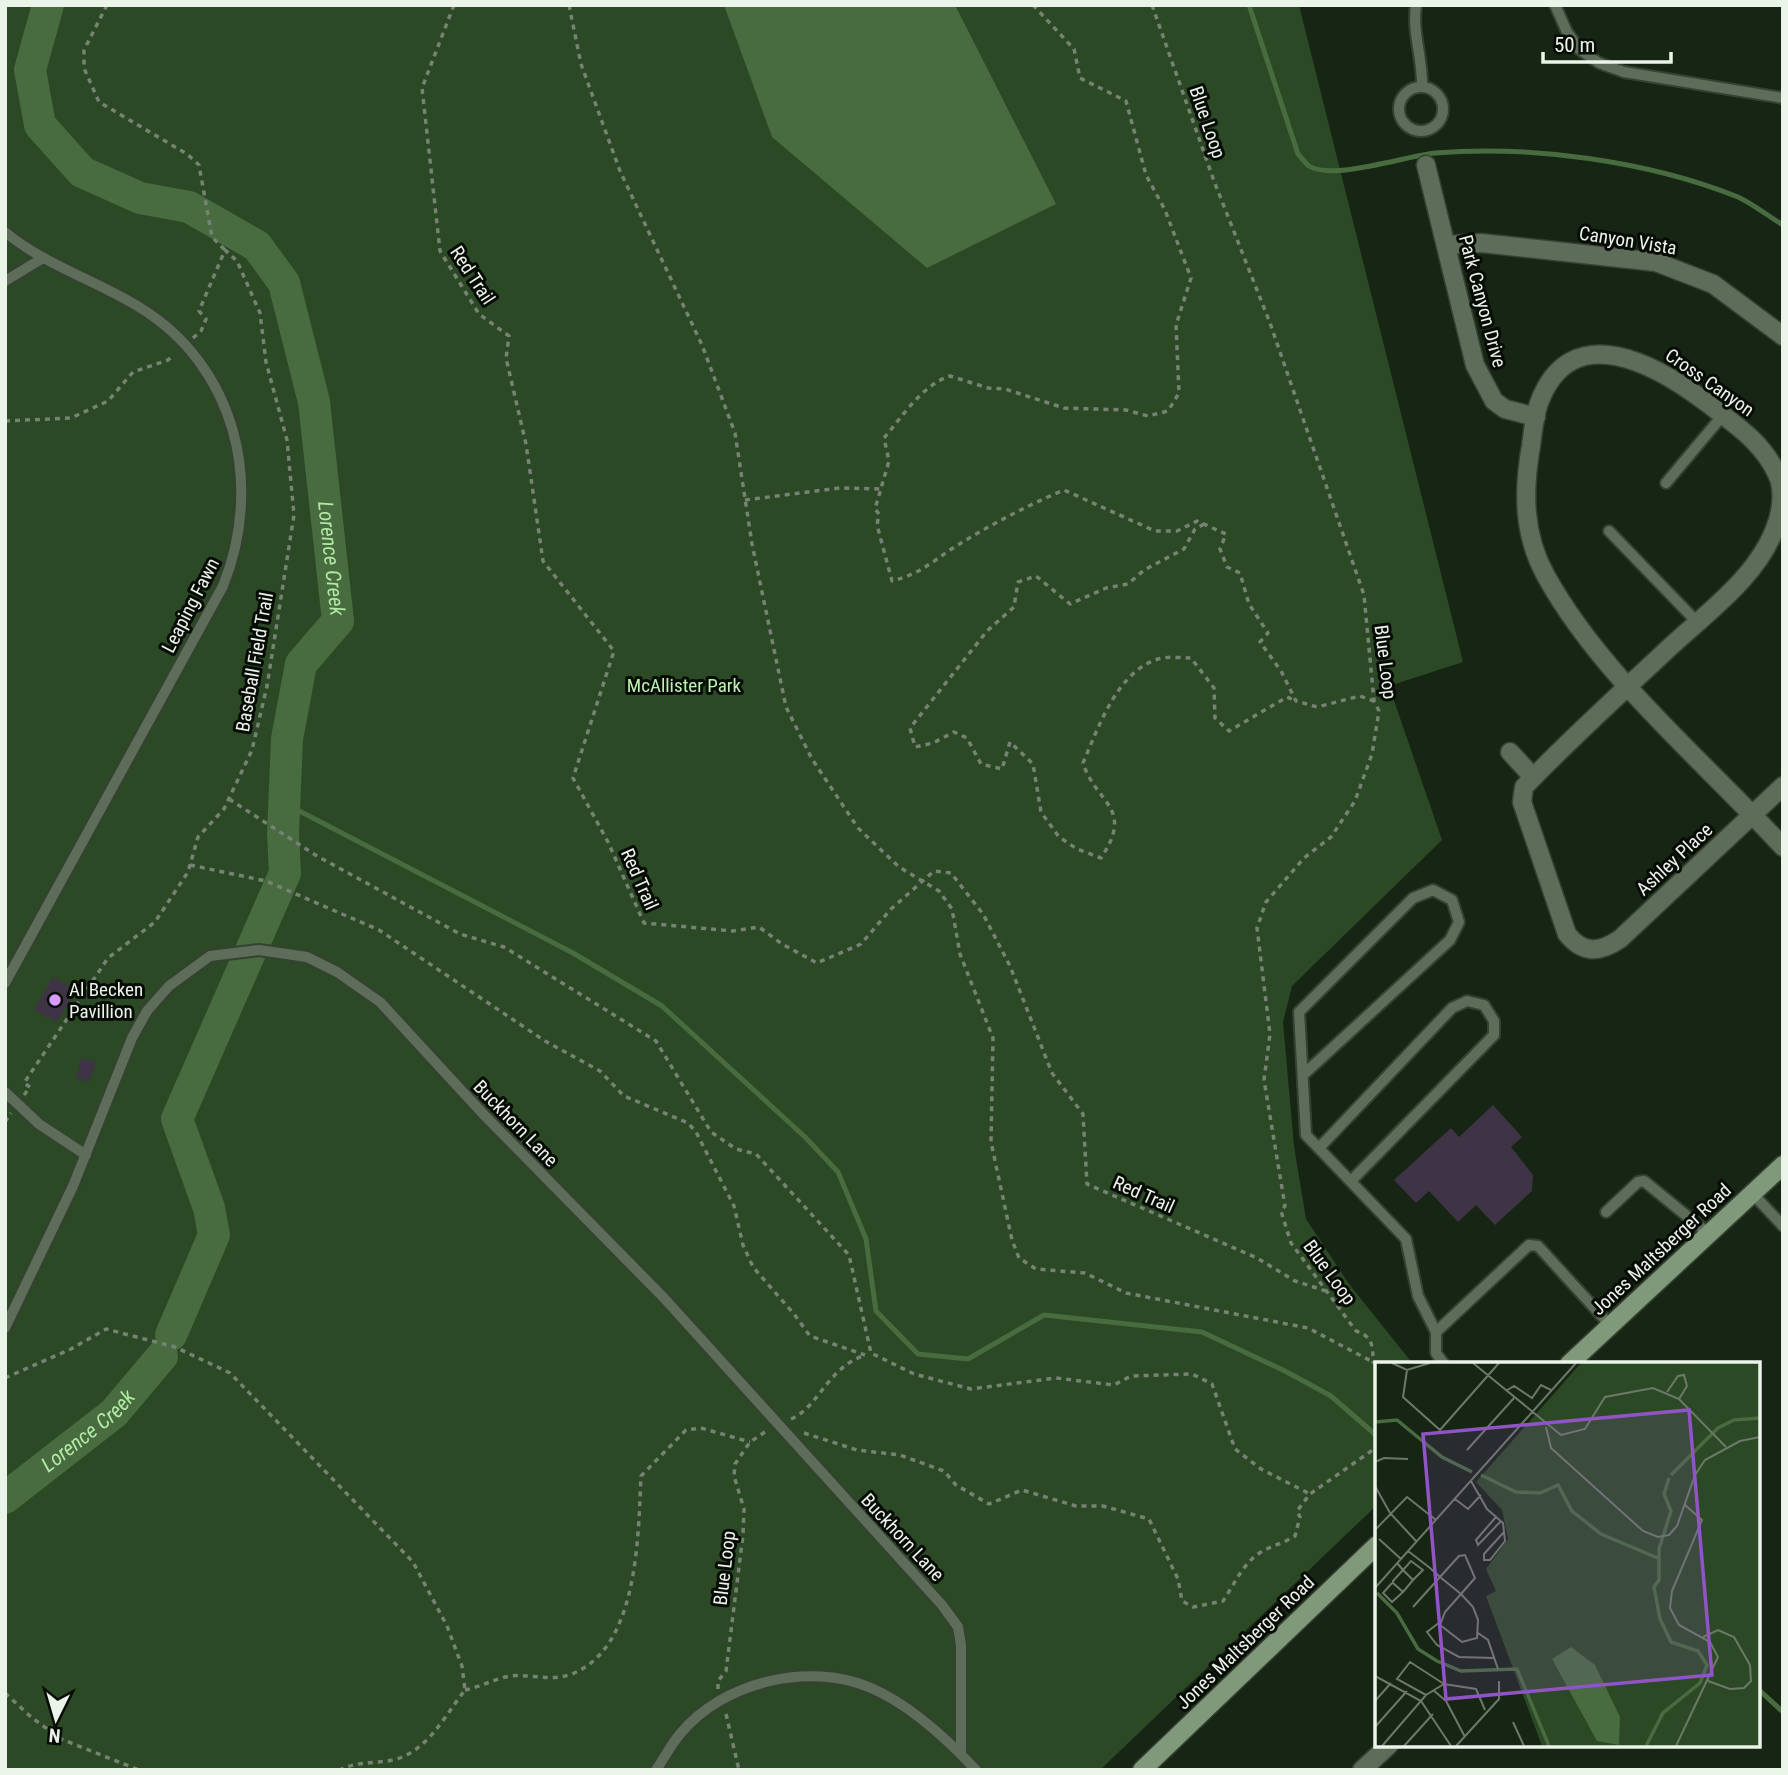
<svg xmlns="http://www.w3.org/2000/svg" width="1788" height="1775" viewBox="0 0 1788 1775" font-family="'Roboto Condensed',sans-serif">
<rect width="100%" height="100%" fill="#172514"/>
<polygon fill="#2c4925" points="5,5 1299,5 1463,662 1389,686 1442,840 1292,986 1283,1022 1294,1146 1306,1219 1349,1284 1413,1364 1377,1364 1377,1505 1100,1770 5,1770"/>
<polygon fill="#486b40" points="724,5 955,5 1056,204 927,268 772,137"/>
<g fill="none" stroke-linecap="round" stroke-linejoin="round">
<g stroke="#486b40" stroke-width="5">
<path d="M1249 5 1298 154C1302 158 1305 163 1309 166 1332 181 1406 156 1435 153 1531 145 1648 161 1738 197 1753 204 1768 216 1783 225"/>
<polyline points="284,803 573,953 662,1006 805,1137 838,1172 866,1239 876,1311 918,1354 968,1359 1044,1315 1202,1332 1285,1371 1331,1396 1377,1436"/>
<polyline points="1758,1689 1783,1712"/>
</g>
<g stroke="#486b40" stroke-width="32">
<path id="s1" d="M48 5 30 70 40 125 82 172 140 198 189 207 257 246 284 283 314 402 338 621 301 664 287 739 283 834 285 873 177 1119 209 1208 214 1235 171 1335"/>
<path id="s2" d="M5 1498 114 1413 162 1356"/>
</g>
</g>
<g fill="#3f3346">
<polygon points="53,977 76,990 57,1022 34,1010"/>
<polygon points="82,1058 96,1062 89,1082 76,1078"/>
<polygon points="1493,1105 1522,1137 1511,1147 1533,1175 1532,1191 1495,1225 1476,1205 1458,1222 1429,1191 1416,1203 1394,1180 1451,1128 1459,1137"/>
</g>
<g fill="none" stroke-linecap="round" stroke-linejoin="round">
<defs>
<g id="service">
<path d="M1416 5C1412 34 1423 59 1422 87"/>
<polyline points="1555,5 1567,32 1579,49 1599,63 1624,72 1783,98"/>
<circle cx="1421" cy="109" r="22"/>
<path d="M5 232C45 265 95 280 139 307 236 366 264 484 223 586L5 983"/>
<polyline points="5,281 43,258"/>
<polyline points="1666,483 1723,415"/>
<polyline points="1609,531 1697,622"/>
<polyline points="1303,1075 1450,940 1459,922 1452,900 1433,890 1413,898 1299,1012 1306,1135 1406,1239 1418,1296 1436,1332 1436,1353 1444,1364"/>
<polyline points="5,1092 39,1124 86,1155"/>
<polyline points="1319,1148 1452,1008 1467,1001 1484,1005 1494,1021 1494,1035 1351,1181"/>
<polyline points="1752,1193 1783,1226"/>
<polyline points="1606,1212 1638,1182 1644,1181 1709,1234"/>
<polyline points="5,1328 73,1186 132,1038 147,1011 169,986 210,956 259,950 307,957 337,972 380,1002 485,1116 664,1298 942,1605 958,1627 961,1645 961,1754"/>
<polyline points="1436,1332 1529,1245 1538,1246 1610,1325"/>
<path d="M656 1770C664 1758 671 1745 680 1734 722 1682 810 1661 871 1688 911 1705 947 1739 976 1770"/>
</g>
<g id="minor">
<polyline points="1426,165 1475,365 1494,401 1505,409 1536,417"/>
<polyline points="1446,245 1481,243 1656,262 1713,284 1783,336"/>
<polyline points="1510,752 1533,777"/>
<path d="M1783 786 1620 939C1599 953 1583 954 1567 934L1522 802 1524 787C1571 738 1621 693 1670 647 1709 611 1760 575 1777 523 1782 508 1784 488 1777 474 1762 441 1734 424 1707 403 1657 365 1571 316 1539 403 1534 416 1533 432 1531 446 1523 491 1523 535 1546 576 1601 676 1705 762 1783 847"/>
<polyline points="1362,1770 1389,1745"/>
</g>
<g id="secondary">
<polyline points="1569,1364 1783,1165"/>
<polyline points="1142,1770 1377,1545"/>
</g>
</defs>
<use href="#service" stroke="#354232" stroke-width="14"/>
<use href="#minor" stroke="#354232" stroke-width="21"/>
<use href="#secondary" stroke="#354232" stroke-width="21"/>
<g stroke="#768274" stroke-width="3.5" stroke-dasharray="5 5" stroke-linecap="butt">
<polyline points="107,5 84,50 84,68 99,102 187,154 199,165 212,237 225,250"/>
<polyline points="454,5 422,88 440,251 479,314 509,336 506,358 526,444 543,561 614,651 573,778 608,842 644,923 733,931 759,927 782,944 817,963 861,944 891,909 934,871 951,873 983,914 1010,966 1052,1073 1083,1114 1087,1184 1257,1258 1295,1281 1326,1291"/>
<polyline points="569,5 581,64 620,171 702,345 735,433 752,544 786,707 812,759 858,828 899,867 939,891 952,909 960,954 993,1038 991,1142 1012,1240 1019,1258 1036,1269 1085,1273 1126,1293 1308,1328 1373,1362"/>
<path d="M1033 5 1074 49 1080 78 1126 101 1146 175 1165 210 1191 278 1176 325 1179 393 1168 411 1148 416 1126 410 1064 408 1005 389 988 388 950 376C922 385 902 417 884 438L889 461 875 509 879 514 877 525 892 581C921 573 929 564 953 548 988 526 1026 506 1064 490L1155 531H1177L1197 521 1226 534 1220 549 1227 567 1240 573 1249 604 1268 633 1260 642 1281 671 1296 701 1317 707 1360 696 1374 701"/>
<path d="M1152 5 1214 181 1270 323 1364 595 1374 701 1379 711 1372 754 1355 801 1331 837 1304 858 1266 902 1257 928 1270 1034 1264 1080 1285 1206 1281 1211 1291 1243 1356 1331C1373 1337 1373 1346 1373 1362L1377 1364"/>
<polyline points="5,421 71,418 108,401 133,372 168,360 174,355"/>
<polyline points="745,500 840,488 880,489"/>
<path d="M1204 524 1195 529 1184 549 1144 570 1128 584 1106 588 1070 604 1036 576 1018 582 1014 607 987 631 910 728 915 747 933 743 954 732 967 738 981 764 1002 769 1010 742 1033 764 1041 812 1059 837 1077 849 1101 858C1135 807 1096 804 1083 763 1099 726 1117 672 1158 659 1168 656 1181 658 1191 658L1214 688 1215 718 1229 731 1287 697 1294 700"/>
<polyline points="229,799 317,856 460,934 504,947 656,1041 711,1132 736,1149 756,1154 849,1255 871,1353 914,1374 971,1389 1056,1378 1114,1385 1131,1376 1192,1374 1212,1384 1235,1449 1261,1469 1310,1494"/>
<polyline points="190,865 266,881 379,930 545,1041 600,1071 624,1096 688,1123 696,1132 734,1206 743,1245 753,1267 794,1314 810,1336 865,1355"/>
<polyline points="24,1095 30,1087 24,1083 108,958 155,922 188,872 198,837 224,809 252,750 267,686 294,515 287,440 266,362 260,313 237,261 225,250 199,311 206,319 201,331 193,338"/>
<polyline points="5,1122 11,1113"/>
<path d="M5 1378 71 1349 106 1329 175 1347 230 1373 413 1562 447 1626 462 1666 465 1690C444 1717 427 1752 393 1760 374 1764 357 1761 340 1770"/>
<path d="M791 1419C819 1407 827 1368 865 1355"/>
<path d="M804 1433 857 1450 900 1455 944 1471 956 1485 989 1504 1022 1490 1076 1506H1103L1149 1519 1178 1579 1182 1601 1193 1607 1223 1601C1232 1588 1240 1570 1252 1559 1264 1547 1281 1545 1295 1536L1300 1517 1297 1511 1310 1494 1377 1447"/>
<polyline points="718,1689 718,1681 726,1671 743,1535 744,1509 734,1476 735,1464 750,1442 768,1430"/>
<path d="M465 1690C479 1687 491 1681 505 1677 526 1672 547 1682 569 1675 639 1651 638 1536 641 1476L686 1430 701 1428 750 1442"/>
<polyline points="5,1693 31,1717 61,1739 139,1770"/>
<polyline points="726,1714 739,1770"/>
<polyline points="317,1770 326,1770"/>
</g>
<use href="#service" stroke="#5e6d5a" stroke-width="10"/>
<use href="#minor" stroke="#5e6d5a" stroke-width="18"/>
<use href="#secondary" stroke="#80997a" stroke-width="18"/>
</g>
<circle fill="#d69bfa" stroke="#070c06" stroke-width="2.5" cx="55" cy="1000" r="7"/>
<g text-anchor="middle" stroke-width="6" stroke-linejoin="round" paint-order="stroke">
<g font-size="19" fill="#ebf4e9" stroke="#070c06">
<text transform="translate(1208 122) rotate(71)" y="7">Blue Loop</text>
<text transform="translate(1628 240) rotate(9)" y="7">Canyon Vista</text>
<text transform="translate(473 275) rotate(57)" y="7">Red Trail</text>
<text transform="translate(1483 301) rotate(75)" y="7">Park Canyon Drive</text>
<text transform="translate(1710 382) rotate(35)" y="7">Cross Canyon</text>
<text transform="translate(190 605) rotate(-63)" y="7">Leaping Fawn</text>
<text transform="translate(254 662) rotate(-80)" y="7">Baseball Field Trail</text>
<text transform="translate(1386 662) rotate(83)" y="7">Blue Loop</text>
<text transform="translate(1674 859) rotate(-43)" y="7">Ashley Place</text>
<text transform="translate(640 879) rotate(66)" y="7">Red Trail</text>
<text transform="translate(516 1123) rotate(46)" y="7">Buckhorn Lane</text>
<text transform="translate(1144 1194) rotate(24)" y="7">Red Trail</text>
<text transform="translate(1661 1249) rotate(-43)" y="7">Jones Maltsberger Road</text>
<text transform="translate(1330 1272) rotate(54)" y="7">Blue Loop</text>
<text transform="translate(903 1537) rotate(47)" y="7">Buckhorn Lane</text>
<text transform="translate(724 1568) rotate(-83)" y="7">Blue Loop</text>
<text transform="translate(1245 1642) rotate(-44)" y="7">Jones Maltsberger Road</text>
</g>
<g font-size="19" fill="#bcf3af" stroke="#070c06">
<text x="684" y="692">McAllister Park</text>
</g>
<g font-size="19" fill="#ebf4e9" stroke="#070c06" text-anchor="start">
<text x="69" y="996">Al Becken<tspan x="69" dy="22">Pavillion</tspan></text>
</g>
<g font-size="21" font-style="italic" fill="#b2e9a5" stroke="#070c06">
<text dy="7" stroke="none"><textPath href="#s1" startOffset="704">Lorence Creek</textPath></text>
<text dy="7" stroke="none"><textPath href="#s2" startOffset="107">Lorence Creek</textPath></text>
</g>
</g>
<g transform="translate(1375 1362)">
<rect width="385" height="385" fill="#172514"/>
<path d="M206 1H385V384H167L111 234 121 229 111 207 133 177 127 148 101 120Z" fill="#2c4925"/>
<path d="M196 285 220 303 245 355 244 383 222 379 177 297Z" fill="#486b40"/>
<path fill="none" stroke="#486b40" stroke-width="3.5" d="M0 60 22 58 67 95 97 110M106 113 141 130 165 131 183 123 197 149 226 172 285 197M296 113 343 66 359 58 385 56M2 231 22 251 43 287 62 299 86 309 142 307 174 384M271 384 288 351 325 321 332 303 323 289 296 280 285 257 279 225 284 218V187L296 149 289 132 294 116"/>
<path fill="none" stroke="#6c7869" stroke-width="2" d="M17 1 32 8 55 1M98 1 186 73 210 67 230 35 278 26 304 37 351 85M32 8 28 35 65 68 124 1M131 29 139 24 157 36 166 23 176 28M292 30 303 14 309 13 312 24 304 37M171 65 176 86 268 169 283 175 294 173 302 164 320 113 330 98 365 79 385 75M92 88 139 36M0 100 9 96 33 97M96 119 112 147 128 161 130 179 115 198H109V192L129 170M0 124 15 151 41 179M80 137 93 147 106 133M121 155 101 178 103 183 126 159M0 168 32 135 61 158M4 177 26 197M33 189 55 206 65 215 86 232 98 245 103 258 102 276 87 280 65 263 70 250 86 232 100 216 90 193 84 194 65 215 38 245M22 201 28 208 38 218 48 208 36 199 28 208 18 219V221L28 230 38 218M17 221 8 231 17 240 28 230M0 226 201 1M65 260 52 270 62 283 84 295 119 296M103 271 113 278 123 307M328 275 343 268 359 275 375 303 376 319 369 326 355 327 333 319M0 314 46 339 76 384M58 328 71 339 90 375M51 333 22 317 35 300 69 322M0 339 16 321M138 360 149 384M0 365 32 329M7 384 51 333 69 322 101 327 110 348M29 384 58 352M81 384 124 337V319M301 384 343 295 335 280 304 263 295 246 297 229 327 158 309 142"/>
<path fill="#9154c7" fill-opacity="0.15" stroke="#9154c7" stroke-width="3.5" d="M314 48 337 313 71 337 48 72Z"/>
<rect width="385" height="385" fill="none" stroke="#ebf4e9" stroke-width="3.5"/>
</g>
<rect width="1788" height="1775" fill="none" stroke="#ebf4e9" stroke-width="14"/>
<g transform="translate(56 1719) rotate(185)" stroke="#070c06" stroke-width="5" paint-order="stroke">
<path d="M0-5L12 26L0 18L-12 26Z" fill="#ebf4e9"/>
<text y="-10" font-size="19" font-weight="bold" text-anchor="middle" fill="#ebf4e9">N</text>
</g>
<path d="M1543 52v10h128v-10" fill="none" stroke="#ebf4e9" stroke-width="3.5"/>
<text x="1554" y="52" font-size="21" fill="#ebf4e9" stroke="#070c06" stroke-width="5" paint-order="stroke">50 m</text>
</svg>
